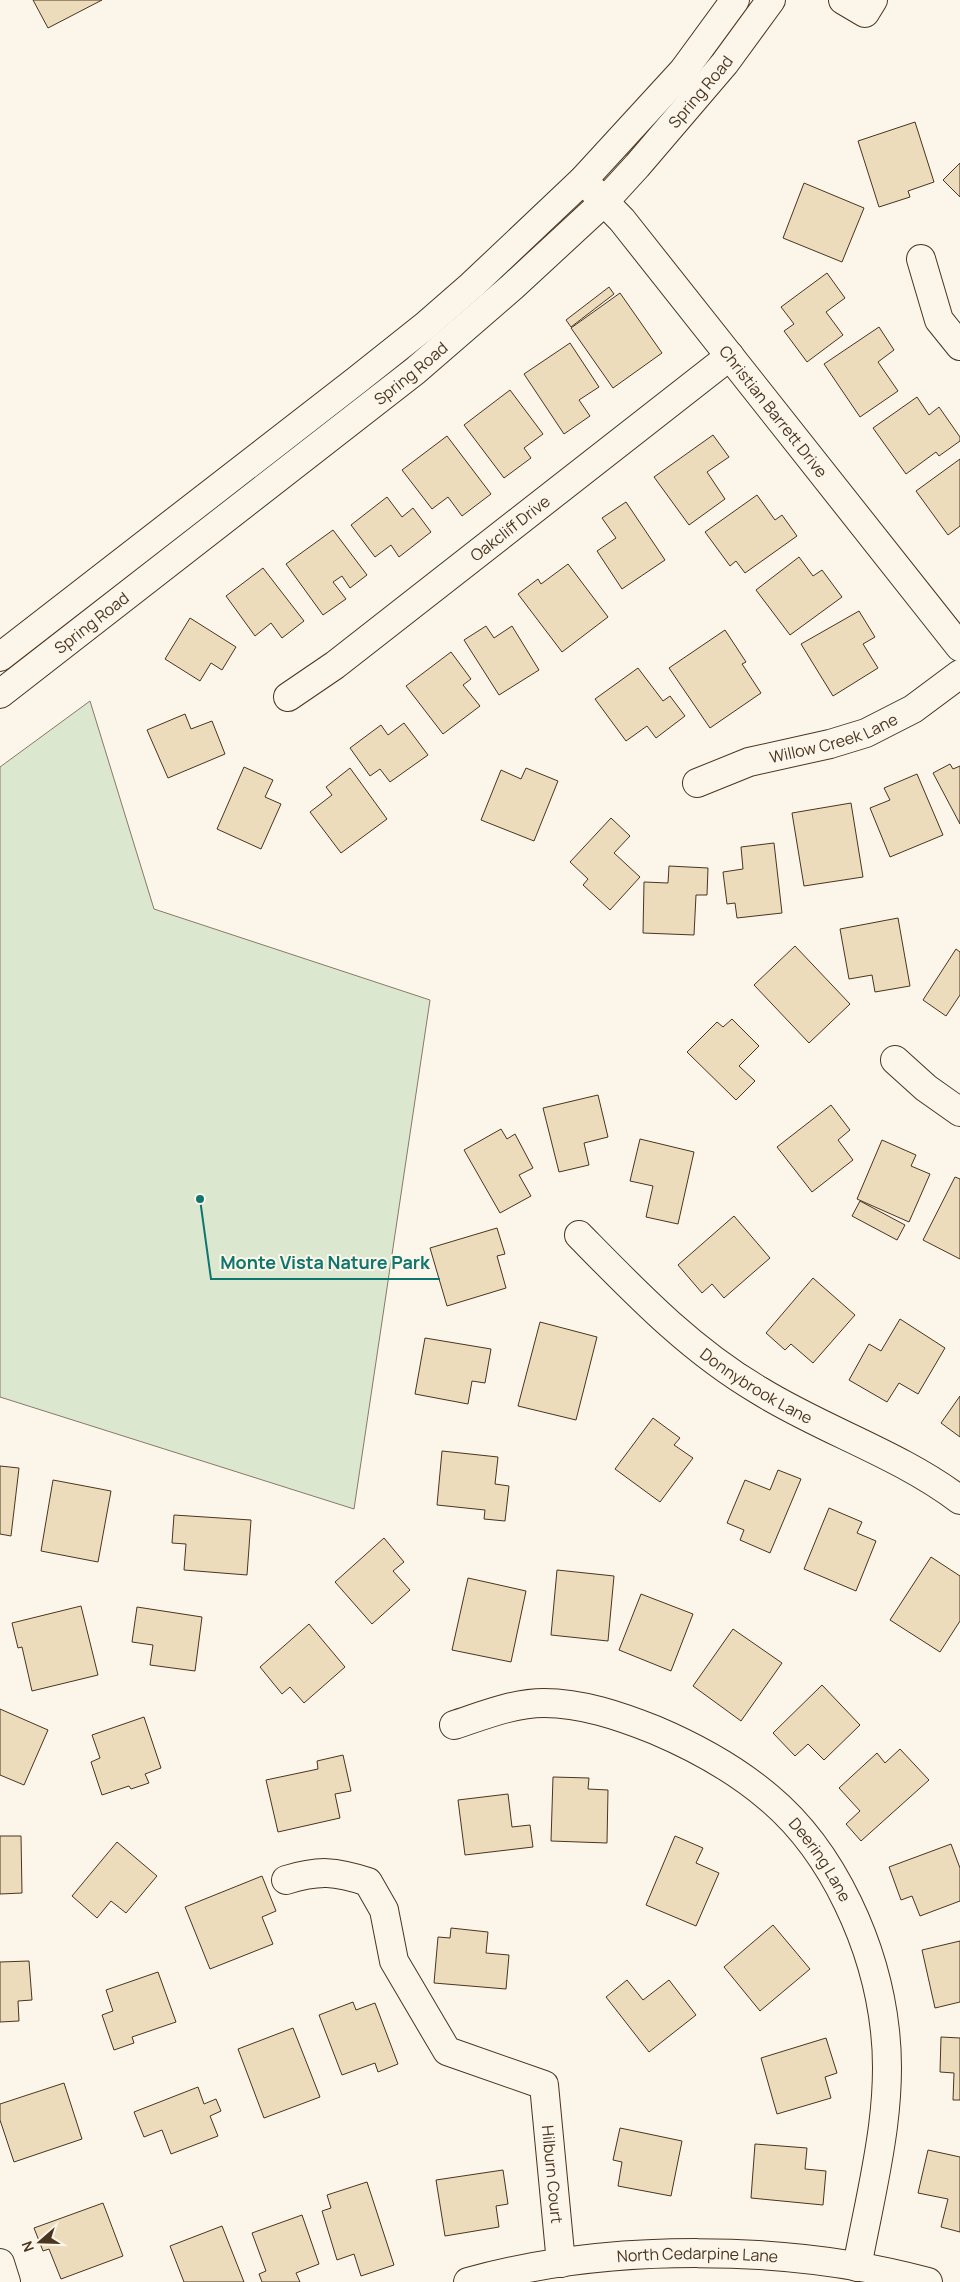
<svg xmlns="http://www.w3.org/2000/svg" width="960" height="2282" viewBox="0 0 960 2282" font-family="Manrope,sans-serif">
<rect width="100%" height="100%" fill="#fbf6e9"/>
<polygon fill="#dce7d0" stroke="#887966" points="90,701 154,909 430,1000 354,1509 0,1397 0,767"/>
<g fill="#ecdcbc" stroke="#4a3520">
<polygon points="33,0 102,0 48,28"/>
<polygon points="915,122 934,182 908,191 910,197 879,207 858,141"/>
<polygon points="960,163 960,197 943,180"/>
<polygon points="804,183 864,208 842,262 783,238"/>
<polygon points="827,273 845,298 826,312 843,335 807,362 784,331 794,324 781,307"/>
<polygon points="609,287 614,294 571,327 566,320"/>
<polygon points="620,293 662,353 613,388 571,328"/>
<polygon points="879,327 894,350 878,362 898,391 860,417 824,364"/>
<polygon points="570,343 599,387 579,400 590,416 564,434 524,374"/>
<polygon points="510,390 543,434 524,448 531,458 504,478 464,425"/>
<polygon points="917,397 929,415 939,407 960,437 960,441 939,456 936,452 906,474 873,428"/>
<polygon points="713,435 729,457 707,472 725,499 689,525 654,477"/>
<polygon points="447,436 491,494 462,516 448,497 432,509 402,470"/>
<polygon points="960,459 960,526 948,535 916,491"/>
<polygon points="757,495 775,520 782,515 797,536 745,573 736,561 730,566 705,532"/>
<polygon points="387,497 402,517 413,508 431,532 399,557 391,545 375,557 351,525"/>
<polygon points="626,502 665,560 622,589 597,551 616,538 602,518"/>
<polygon points="333,530 367,575 350,588 342,576 333,582 346,599 323,615 286,564"/>
<polygon points="799,557 813,576 822,570 842,597 790,635 756,590"/>
<polygon points="568,564 608,617 562,652 518,594 538,579 541,584"/>
<polygon points="263,568 304,621 282,638 271,623 255,636 226,596"/>
<polygon points="859,611 875,637 863,644 878,668 833,696 801,644"/>
<polygon points="190,618 236,647 222,670 211,663 200,681 165,659"/>
<polygon points="486,626 494,638 512,626 539,670 499,695 464,640"/>
<polygon points="725,630 746,662 742,664 761,693 710,728 669,668"/>
<polygon points="451,652 471,679 463,685 480,706 443,734 406,686"/>
<polygon points="638,668 663,701 670,696 685,716 656,738 647,726 626,741 595,699"/>
<polygon points="185,714 191,729 212,721 225,754 168,778 147,730"/>
<polygon points="404,723 428,755 390,782 380,769 370,776 350,748 381,725 388,735"/>
<polygon points="950,764 953,769 960,766 960,824 933,773"/>
<polygon points="244,767 273,780 265,797 281,804 261,849 217,829"/>
<polygon points="350,768 387,819 341,853 310,812 332,795 326,787"/>
<polygon points="526,768 558,781 534,841 481,820 501,770 521,779"/>
<polygon points="917,774 943,835 890,857 870,808 890,800 884,788"/>
<polygon points="851,803 863,877 804,886 792,813"/>
<polygon points="611,818 630,836 614,853 640,877 610,910 583,885 588,879 570,862"/>
<polygon points="774,843 782,913 737,918 735,903 727,904 723,872 743,869 741,847"/>
<polygon points="669,866 708,868 707,895 696,895 694,935 643,933 644,882 668,883"/>
<polygon points="898,918 910,986 875,992 872,975 849,979 840,929"/>
<polygon points="795,946 850,1004 809,1043 754,985"/>
<polygon points="956,949 960,952 960,995 946,1016 923,1000"/>
<polygon points="732,1019 759,1046 739,1066 755,1081 736,1100 687,1052 717,1022 723,1027"/>
<polygon points="598,1095 608,1137 584,1143 589,1165 559,1172 543,1108"/>
<polygon points="831,1105 850,1130 838,1140 853,1160 812,1192 777,1147"/>
<polygon points="501,1129 507,1139 515,1134 533,1168 519,1175 531,1196 500,1213 464,1150"/>
<polygon points="640,1139 694,1152 678,1224 646,1217 653,1186 630,1181"/>
<polygon points="882,1140 916,1155 911,1166 930,1174 909,1222 857,1199"/>
<polygon points="955,1177 960,1179 960,1259 923,1240"/>
<polygon points="860,1201 905,1225 897,1240 852,1216"/>
<polygon points="734,1216 770,1258 724,1298 712,1284 702,1293 678,1265"/>
<polygon points="497,1228 505,1254 497,1256 506,1288 447,1306 430,1248"/>
<polygon points="813,1278 855,1315 813,1363 791,1344 785,1350 766,1333"/>
<polygon points="900,1319 945,1348 918,1394 899,1383 887,1402 849,1380 869,1344 881,1351"/>
<polygon points="540,1322 597,1337 576,1420 518,1406"/>
<polygon points="425,1338 491,1349 485,1383 472,1381 468,1404 415,1394"/>
<polygon points="960,1396 960,1437 941,1423"/>
<polygon points="653,1418 680,1438 674,1445 693,1458 660,1502 615,1469"/>
<polygon points="442,1451 498,1457 495,1484 509,1486 505,1521 484,1519 485,1510 437,1505"/>
<polygon points="0,1466 19,1468 11,1536 0,1534"/>
<polygon points="778,1470 801,1479 770,1553 740,1540 744,1530 727,1523 745,1480 770,1490"/>
<polygon points="53,1480 111,1491 98,1562 41,1551"/>
<polygon points="829,1508 862,1522 857,1533 876,1541 856,1591 804,1569"/>
<polygon points="174,1515 251,1520 247,1575 184,1570 186,1544 172,1543"/>
<polygon points="384,1538 404,1562 393,1571 410,1590 372,1624 335,1582"/>
<polygon points="931,1557 960,1576 960,1621 940,1652 890,1620"/>
<polygon points="557,1570 614,1576 608,1641 551,1635"/>
<polygon points="468,1578 526,1591 511,1662 452,1650"/>
<polygon points="641,1594 693,1614 671,1671 619,1650"/>
<polygon points="81,1606 98,1675 32,1691 22,1647 18,1648 12,1623"/>
<polygon points="137,1607 202,1617 195,1671 150,1665 153,1645 132,1642"/>
<polygon points="309,1624 345,1667 304,1703 290,1687 282,1694 260,1667"/>
<polygon points="733,1629 782,1663 741,1721 693,1686"/>
<polygon points="822,1685 860,1725 824,1760 808,1744 795,1756 773,1733"/>
<polygon points="0,1709 48,1730 24,1785 0,1775"/>
<polygon points="144,1717 161,1768 145,1774 149,1783 131,1789 129,1786 102,1795 91,1762 100,1758 92,1735"/>
<polygon points="900,1749 929,1780 861,1841 846,1824 860,1811 839,1788 877,1753 885,1763"/>
<polygon points="343,1755 351,1791 335,1794 340,1818 278,1832 266,1780 318,1769 317,1761"/>
<polygon points="553,1777 589,1778 588,1789 608,1790 607,1843 551,1841"/>
<polygon points="508,1794 512,1827 530,1825 533,1847 465,1855 458,1800"/>
<polygon points="0,1836 21,1836 22,1893 0,1894"/>
<polygon points="675,1836 703,1848 696,1863 719,1873 696,1926 646,1905"/>
<polygon points="117,1842 157,1876 126,1913 111,1901 97,1918 72,1896"/>
<polygon points="951,1844 960,1868 960,1901 920,1916 912,1896 901,1900 889,1867"/>
<polygon points="262,1876 276,1911 262,1917 273,1944 210,1969 185,1907"/>
<polygon points="773,1925 810,1969 760,2011 724,1967"/>
<polygon points="451,1928 488,1932 486,1953 509,1955 506,1989 434,1983 438,1937 450,1938"/>
<polygon points="960,1941 960,2002 935,2008 922,1950"/>
<polygon points="29,1961 32,2000 18,2001 19,2021 0,2022 0,1962"/>
<polygon points="158,1972 176,2022 132,2037 134,2043 114,2050 102,2015 113,2011 106,1990"/>
<polygon points="627,1980 643,2000 669,1980 696,2015 649,2052 606,1997"/>
<polygon points="353,2002 356,2010 375,2003 398,2064 378,2072 375,2063 342,2075 319,2015"/>
<polygon points="293,2028 320,2097 264,2118 238,2049"/>
<polygon points="941,2037 960,2038 960,2100 953,2100 954,2073 940,2072"/>
<polygon points="826,2038 837,2073 825,2077 831,2098 777,2114 761,2058"/>
<polygon points="64,2083 82,2139 14,2162 0,2120 0,2104"/>
<polygon points="198,2087 204,2104 216,2099 221,2111 210,2116 218,2136 171,2154 162,2130 144,2137 134,2112"/>
<polygon points="620,2128 682,2141 671,2196 618,2186 622,2162 613,2160"/>
<polygon points="755,2144 807,2148 805,2169 826,2171 823,2205 751,2198"/>
<polygon points="928,2150 960,2157 960,2232 941,2227 948,2199 918,2193"/>
<polygon points="503,2170 508,2204 496,2206 499,2227 445,2236 436,2180"/>
<polygon points="367,2182 394,2265 361,2276 354,2254 337,2260 322,2211 331,2208 327,2195"/>
<polygon points="103,2203 123,2256 61,2279 49,2249 43,2251 34,2228"/>
<polygon points="302,2215 319,2264 296,2273 300,2282 262,2282 259,2274 266,2271 252,2233"/>
<polygon points="222,2226 244,2282 184,2282 170,2246"/>
</g>
<g fill="none" stroke-linecap="round" stroke-linejoin="round">
<defs>
<g id="minor">
<polyline points="843,0 865,13 873,0"/>
<path id="s1" d="M583 180 622 220 960 647"/>
<polyline points="921,259 939,320 960,346"/>
<path id="s2" d="M288 697 335 665 730 356"/>
<path id="s3" d="M697 783 749 762 830 744 866 733 913 709 960 674"/>
<polyline points="895,1060 926,1088 960,1112"/>
<path id="s4" d="M579 1235C636 1293 690 1350 760 1391 825 1431 899 1454 960 1500"/>
<path id="s5" d="M454 1725C482 1716 513 1703 544 1703 582 1703 620 1716 655 1730 695 1747 735 1769 768 1797 834 1852 876 1947 885 2031 894 2109 871 2191 857 2267"/>
<path id="s6" d="M286 1880C319 1870 335 1871 368 1882L384 1910 394 1961 447 2051 544 2085 561 2263"/>
<polyline points="0,2263 6,2282"/>
<path id="s7" d="M468 2282C608 2243 788 2244 928 2282"/>
</g>
<g id="major">
<polyline points="0,657 357,380 425,326 472,285 583,180 683,71 735,0"/>
<path id="s8" d="M0 694 415 371 512 287 605 201 637 166 725 63 771 0"/>
</g>
</defs>
<use href="#minor" stroke="#4a3520" stroke-width="30"/>
<use href="#major" stroke="#4a3520" stroke-width="30"/>
<use href="#minor" stroke="#fbf6e9" stroke-width="28"/>
<use href="#major" stroke="#fbf6e9" stroke-width="28"/>
</g>
<g text-anchor="middle" stroke-width="4" stroke-linejoin="round" paint-order="stroke">
<g font-size="16" fill="#4a3520" stroke="#fbf6e9">
<text dy="6" stroke="none"><textPath href="#s8" startOffset="926">Spring Road</textPath></text>
<text dy="6" stroke="none"><textPath href="#s8" startOffset="521">Spring Road</textPath></text>
<text dy="6" stroke="none"><textPath href="#s1" startOffset="300">Christian Barrett Drive</textPath></text>
<text dy="6" stroke="none"><textPath href="#s2" startOffset="279">Oakcliff Drive</textPath></text>
<text dy="6" stroke="none"><textPath href="#s8" startOffset="116">Spring Road</textPath></text>
<text dy="6" stroke="none"><textPath href="#s3" startOffset="144">Willow Creek Lane</textPath></text>
<text dy="6" stroke="none"><textPath href="#s4" startOffset="234">Donnybrook Lane</textPath></text>
<text dy="6" stroke="none"><textPath href="#s5" startOffset="422">Deering Lane</textPath></text>
<text dy="6" stroke="none"><textPath href="#s6" startOffset="465">Hilburn Court</textPath></text>
<text dy="6" stroke="none"><textPath href="#s7" startOffset="232">North Cedarpine Lane</textPath></text>
</g>
</g>
<path fill="none" stroke="#0f766e" stroke-width="2" d="M200 1199L211 1279H440"/>
<circle fill="#0f766e" stroke="#fbf6e9" stroke-width="2" cx="200" cy="1199" r="5"/>
<g font-size="18" text-anchor="middle" font-weight="bold" fill="#0f766e" stroke="#fbf6e9" stroke-width="4" stroke-linejoin="round" paint-order="stroke">
<text x="325" y="1269">Monte Vista Nature Park</text>
</g>
<g transform="translate(40 2242) rotate(250)" stroke="#fbf6e9" stroke-width="4" paint-order="stroke">
<path d="M0-4L9 19L0 12L-9 19Z" fill="#4a3520"/>
<text y="-8" font-size="14" font-weight="bold" text-anchor="middle" fill="#4a3520">N</text>
</g>
</svg>
